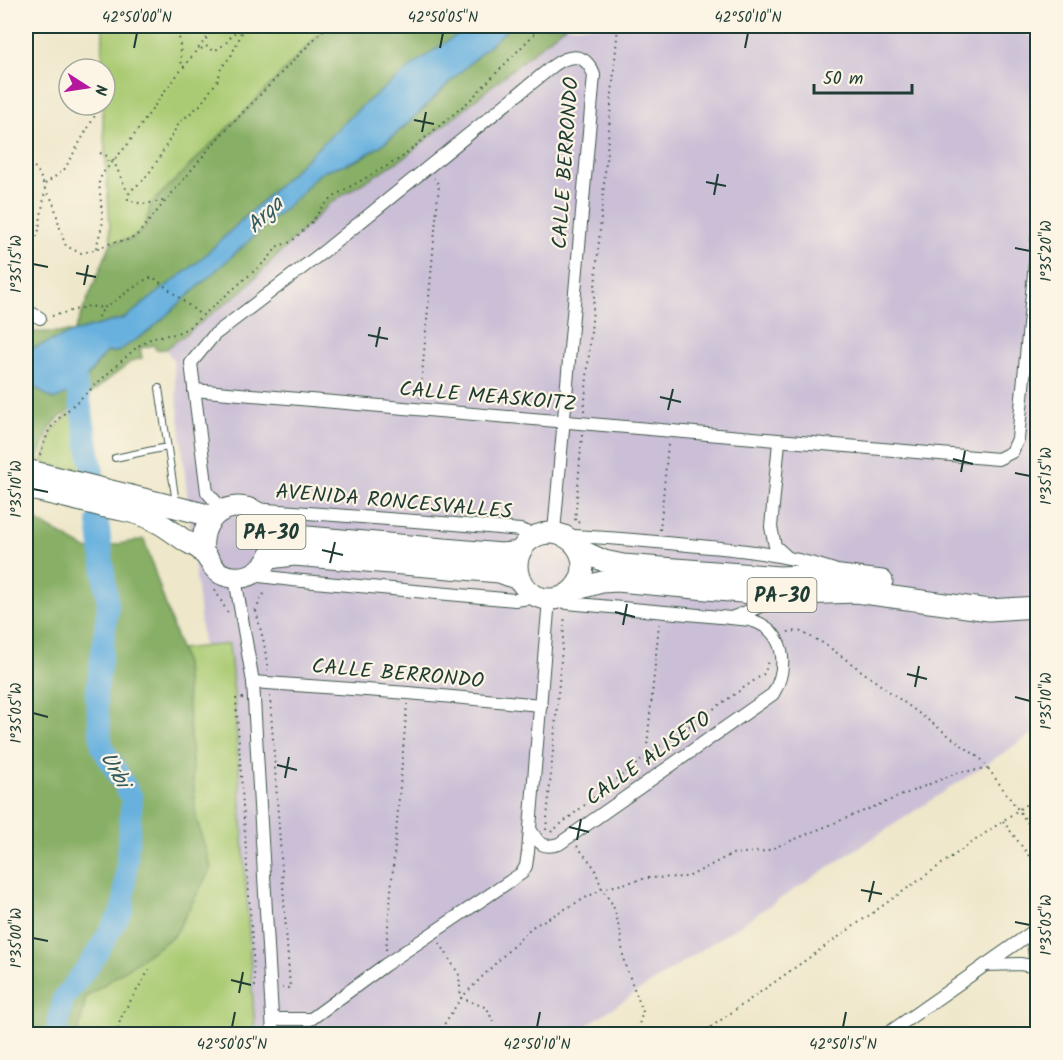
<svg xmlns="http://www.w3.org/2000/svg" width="1063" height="1060" viewBox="0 0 1063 1060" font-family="Kalam,sans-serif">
<rect width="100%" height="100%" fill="#fcf5e5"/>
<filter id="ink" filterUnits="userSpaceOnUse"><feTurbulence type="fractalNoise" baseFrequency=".0167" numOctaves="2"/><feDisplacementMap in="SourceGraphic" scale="12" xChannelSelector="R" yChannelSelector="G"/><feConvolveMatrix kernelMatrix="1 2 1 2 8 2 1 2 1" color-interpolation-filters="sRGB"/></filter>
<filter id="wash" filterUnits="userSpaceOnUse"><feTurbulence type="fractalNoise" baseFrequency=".008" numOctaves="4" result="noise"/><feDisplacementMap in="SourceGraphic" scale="24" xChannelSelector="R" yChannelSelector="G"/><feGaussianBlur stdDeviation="1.35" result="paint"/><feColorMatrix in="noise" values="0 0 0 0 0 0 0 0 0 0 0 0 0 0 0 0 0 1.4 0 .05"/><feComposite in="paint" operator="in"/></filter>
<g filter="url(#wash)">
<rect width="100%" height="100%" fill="#eee7ca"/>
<polygon fill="#cabfd6" points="565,26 998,26 1035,37 1037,36 1037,731 573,1034 244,1034 173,360 166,349 243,290 330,203 405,157"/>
<g fill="#aacb73" stroke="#648454" stroke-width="1.5">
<polygon points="103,26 327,26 251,105 151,204 145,228 131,239 111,243 102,105 105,105 105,69 102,69"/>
<polygon points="79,404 91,475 42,463 52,431"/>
<polygon points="229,644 234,693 255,1034 78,1034 86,997 174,936 211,868 196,818 180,649"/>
</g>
<g fill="#87af65" stroke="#53764c" stroke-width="1.5">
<polygon points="327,26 470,26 363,105 199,261 125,318 74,332 26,351 26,332 74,332 111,243 131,239 145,228 151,204 251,105"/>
<path d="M511 26H565L405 157 330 203 243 290 166 349 156 350 154 345 140 348 142 358 132 361 57 420 49 430 36 466 26 463V381L53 400 78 389 107 352H117L149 331 303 192C323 162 333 172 360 159 395 140 423 109 450 82 470 63 490 44 511 26Z"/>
<polygon points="26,517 30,517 88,550 144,539 185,664 196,818 211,868 174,936 86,997 78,1034 26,1034"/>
</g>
<path fill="#67b1df" stroke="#43778a" stroke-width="1.5" d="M470 26H511C490 44 470 63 450 82 422 109 395 140 360 158 333 172 323 162 303 192L149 331 117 352H106L78 389 54 400 26 381V351L74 332 125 318 199 261 363 105 420 60Z"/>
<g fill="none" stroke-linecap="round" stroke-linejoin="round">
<g stroke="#67b1df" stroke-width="22">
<polyline points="72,359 93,473"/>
<polyline points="56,1034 63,999 92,961 123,909 132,798 102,747 96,697 108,606 98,522"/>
</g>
</g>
</g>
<g filter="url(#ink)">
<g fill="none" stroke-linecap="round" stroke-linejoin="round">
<defs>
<g id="lane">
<polyline points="159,388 176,503"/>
<polyline points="115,458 167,447"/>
</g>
<g id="street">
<polyline points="26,310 40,318"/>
<polyline points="194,390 998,459 1012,452 1018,439 1038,232"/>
<polyline points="779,442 771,527 775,546 787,557"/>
<polyline points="254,509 455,524 520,530 537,535"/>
<path d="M223 510 207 492 191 363 214 335 327 249 553 66C570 53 586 53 594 75L554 532"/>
<path d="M567 536C608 537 648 541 688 545 737 549 786 554 834 570"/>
<polyline points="252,575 292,580 515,600 538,597"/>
<polyline points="235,578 253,682 273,1034"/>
<polyline points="561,598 567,603 731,618 779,599"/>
<polyline points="253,682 408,693 541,705"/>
<path d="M530 829C539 843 541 849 559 844L773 694C789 667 786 629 750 620 744 619 737 619 731 618"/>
<polyline points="1032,932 1035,957 1038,959"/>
<polyline points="985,965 1020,964 1038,967"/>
<polyline points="273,1019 311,1019 385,965 522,873 526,866 528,852 549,599"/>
<polyline points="887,1034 1038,928"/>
</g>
<g id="highway">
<polyline points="26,470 212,516"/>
<path d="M26 488C52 494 79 500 105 507 117 509 130 511 141 515 157 520 170 530 184 540 190 544 198 547 203 552 213 563 213 575 233 577 257 580 277 558 272 534 263 494 197 497 203 553"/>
<polyline points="266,521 281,531 296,536 501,554 520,552"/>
<circle cx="550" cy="566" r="33"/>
<polyline points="580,550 604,561 623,565 779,577 832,575 882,581"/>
<polyline points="269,558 294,555 499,572 518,579"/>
<polyline points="574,590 602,582 617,581 773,595 856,592 989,610 1038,607"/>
</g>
</defs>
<use href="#lane" stroke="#3e564a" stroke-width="8"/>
<use href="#street" stroke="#3e564a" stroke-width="14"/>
<use href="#highway" stroke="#3e564a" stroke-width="23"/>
<g stroke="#3e564a" stroke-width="2" stroke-dasharray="1.5 4.5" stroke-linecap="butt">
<polyline points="178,26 182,67"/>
<polyline points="201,49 206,46 214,51 225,44 234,33 240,33"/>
<polyline points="105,100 110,100"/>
<polyline points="100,153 107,156 108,166"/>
<path d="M26 158C36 167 41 176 45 189 47 195 53 199 54 205 58 219 60 232 66 246L80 253 91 251 111 243 131 239 138 234 219 137 327 26"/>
<polyline points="113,160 128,193"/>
<polyline points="45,184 64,170 101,105"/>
<path d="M163 201 142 204 128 200C127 190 138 186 144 179 159 162 168 140 180 122L200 105 218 80 221 68 231 56 245 26"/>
<polyline points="26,242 33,240 38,235 45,191"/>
<polyline points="96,248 103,222 99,183 102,174 128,144 167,88 216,26"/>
<polyline points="52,316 89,306 104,308 145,280 153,277 201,315"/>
<polyline points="98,317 104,308"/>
<polyline points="420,398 439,185 434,178"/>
<polyline points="584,411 618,26"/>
<polyline points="582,435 575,522 583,523"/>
<polyline points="40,455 49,430 57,420 138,346 154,337 175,334 188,328 268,259 278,246 291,242 312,222 322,207 339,193 401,158 468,102 542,26"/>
<polyline points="660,530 668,444"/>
<polyline points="215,590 228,613"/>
<polyline points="255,611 266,590"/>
<polyline points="256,611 264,643 268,670"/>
<polyline points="788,632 799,631 825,644 982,760 1038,837"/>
<polyline points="270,696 290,988 282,988"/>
<polyline points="243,698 236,699 255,986 258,987"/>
<polyline points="646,756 659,624"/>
<polyline points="1003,821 1038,868"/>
<polyline points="546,830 565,615"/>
<polyline points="551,832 646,756 765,673 768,661"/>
<polyline points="577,846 594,867 602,889 613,905 620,931 624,962 643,1012 636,1034"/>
<polyline points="440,943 459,975 461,998 487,1008 495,1026"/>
<polyline points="386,950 407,704"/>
<polyline points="115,1034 123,1013 151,967"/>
<polyline points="438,1034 461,998 532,927 602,889 647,878 688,877 732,854 766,851 959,772 989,769"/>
<polyline points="701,1034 1038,796"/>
</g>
<use href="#lane" stroke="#fff" stroke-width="6"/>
<use href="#street" stroke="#fff" stroke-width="12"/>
<use href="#highway" stroke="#fff" stroke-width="21"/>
</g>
</g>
<path fill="none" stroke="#1f3d34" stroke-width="2" d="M134 48 137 33M440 48 443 33M745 48 748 33M414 120 434 124M422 132 426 112M706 182 726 186M714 195 718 174M1015 248 1030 251M33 264 48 267M76 273 96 277M84 285 88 265M368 335 388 339M376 347 380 327M660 397 681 402M668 410 673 389M953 459 973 464M961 472 965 451M1015 473 1030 476M33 489 48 492M322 550 343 555M330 563 335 542M615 612 635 617M623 625 627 604M907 674 927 679M915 687 919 666M1015 697 1030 701M33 713 48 717M277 765 297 770M285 778 289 757M569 827 589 832M577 840 581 819M861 890 882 894M869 902 874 881M1015 922 1030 925M33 938 48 941M231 980 251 985M239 993 243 972M232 1027 235 1012M537 1027 540 1012M843 1027 846 1012"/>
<g text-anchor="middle" stroke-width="4.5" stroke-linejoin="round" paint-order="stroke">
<g fill="#fcf5e5" stroke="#617469" stroke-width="1.5">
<rect x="236.5" y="515" width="69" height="34" rx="4.5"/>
<rect x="747.5" y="578" width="69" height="34" rx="4.5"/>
</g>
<g font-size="20" font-weight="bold" fill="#1f3d34">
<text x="271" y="539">PA-30</text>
<text x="782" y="602">PA-30</text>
</g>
<g font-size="21" fill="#1f3d34" stroke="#fcf5e5">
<text transform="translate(565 163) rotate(-86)" y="7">CALLE BERRONDO</text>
<text transform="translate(488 396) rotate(5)" y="7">CALLE MEASKOITZ</text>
<text transform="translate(394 501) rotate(5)" y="7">AVENIDA RONCESVALLES</text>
<text transform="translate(398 673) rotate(5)" y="7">CALLE BERRONDO</text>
<text transform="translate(648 758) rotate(-35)" y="7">CALLE ALISETO</text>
</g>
<g font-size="22" font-style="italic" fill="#315a5f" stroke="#fcf5e5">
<text transform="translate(264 214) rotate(-44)" y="8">Arga</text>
<text transform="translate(116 769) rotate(61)" y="8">Urbi</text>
</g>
</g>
<rect width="1063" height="1060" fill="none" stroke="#fcf5e5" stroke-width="66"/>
<g transform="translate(87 87) rotate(102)"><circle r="28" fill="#fcf5e5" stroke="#a4ab9e" stroke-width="1.5"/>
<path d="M0-4.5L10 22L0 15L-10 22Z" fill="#b5179e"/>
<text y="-9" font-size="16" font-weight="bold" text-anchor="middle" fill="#1f3d34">N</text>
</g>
<path d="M814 84v9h98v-9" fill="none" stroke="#1f3d34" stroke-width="3"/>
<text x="823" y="84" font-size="18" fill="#1f3d34" stroke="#fcf5e5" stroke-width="4.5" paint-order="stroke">50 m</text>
<rect x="33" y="33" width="997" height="994" fill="none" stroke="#1f3d34" stroke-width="2"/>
<g font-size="15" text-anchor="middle" fill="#1f3d34">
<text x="137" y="22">42°50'00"N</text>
<text x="443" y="22">42°50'05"N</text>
<text x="748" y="22">42°50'10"N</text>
<text transform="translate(1046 251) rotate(-90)" y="5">1°35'20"W</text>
<text transform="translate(16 264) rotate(-90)" y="5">1°35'15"W</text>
<text transform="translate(1046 476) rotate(-90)" y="5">1°35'15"W</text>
<text transform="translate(16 489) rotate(-90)" y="5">1°35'10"W</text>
<text transform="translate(1046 701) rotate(-90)" y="5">1°35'10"W</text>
<text transform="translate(16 713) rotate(-90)" y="5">1°35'05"W</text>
<text transform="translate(1046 925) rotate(-90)" y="5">1°35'05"W</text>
<text transform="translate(16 938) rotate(-90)" y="5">1°35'00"W</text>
<text x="232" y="1049">42°50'05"N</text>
<text x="537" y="1049">42°50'10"N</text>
<text x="843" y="1049">42°50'15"N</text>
</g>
</svg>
